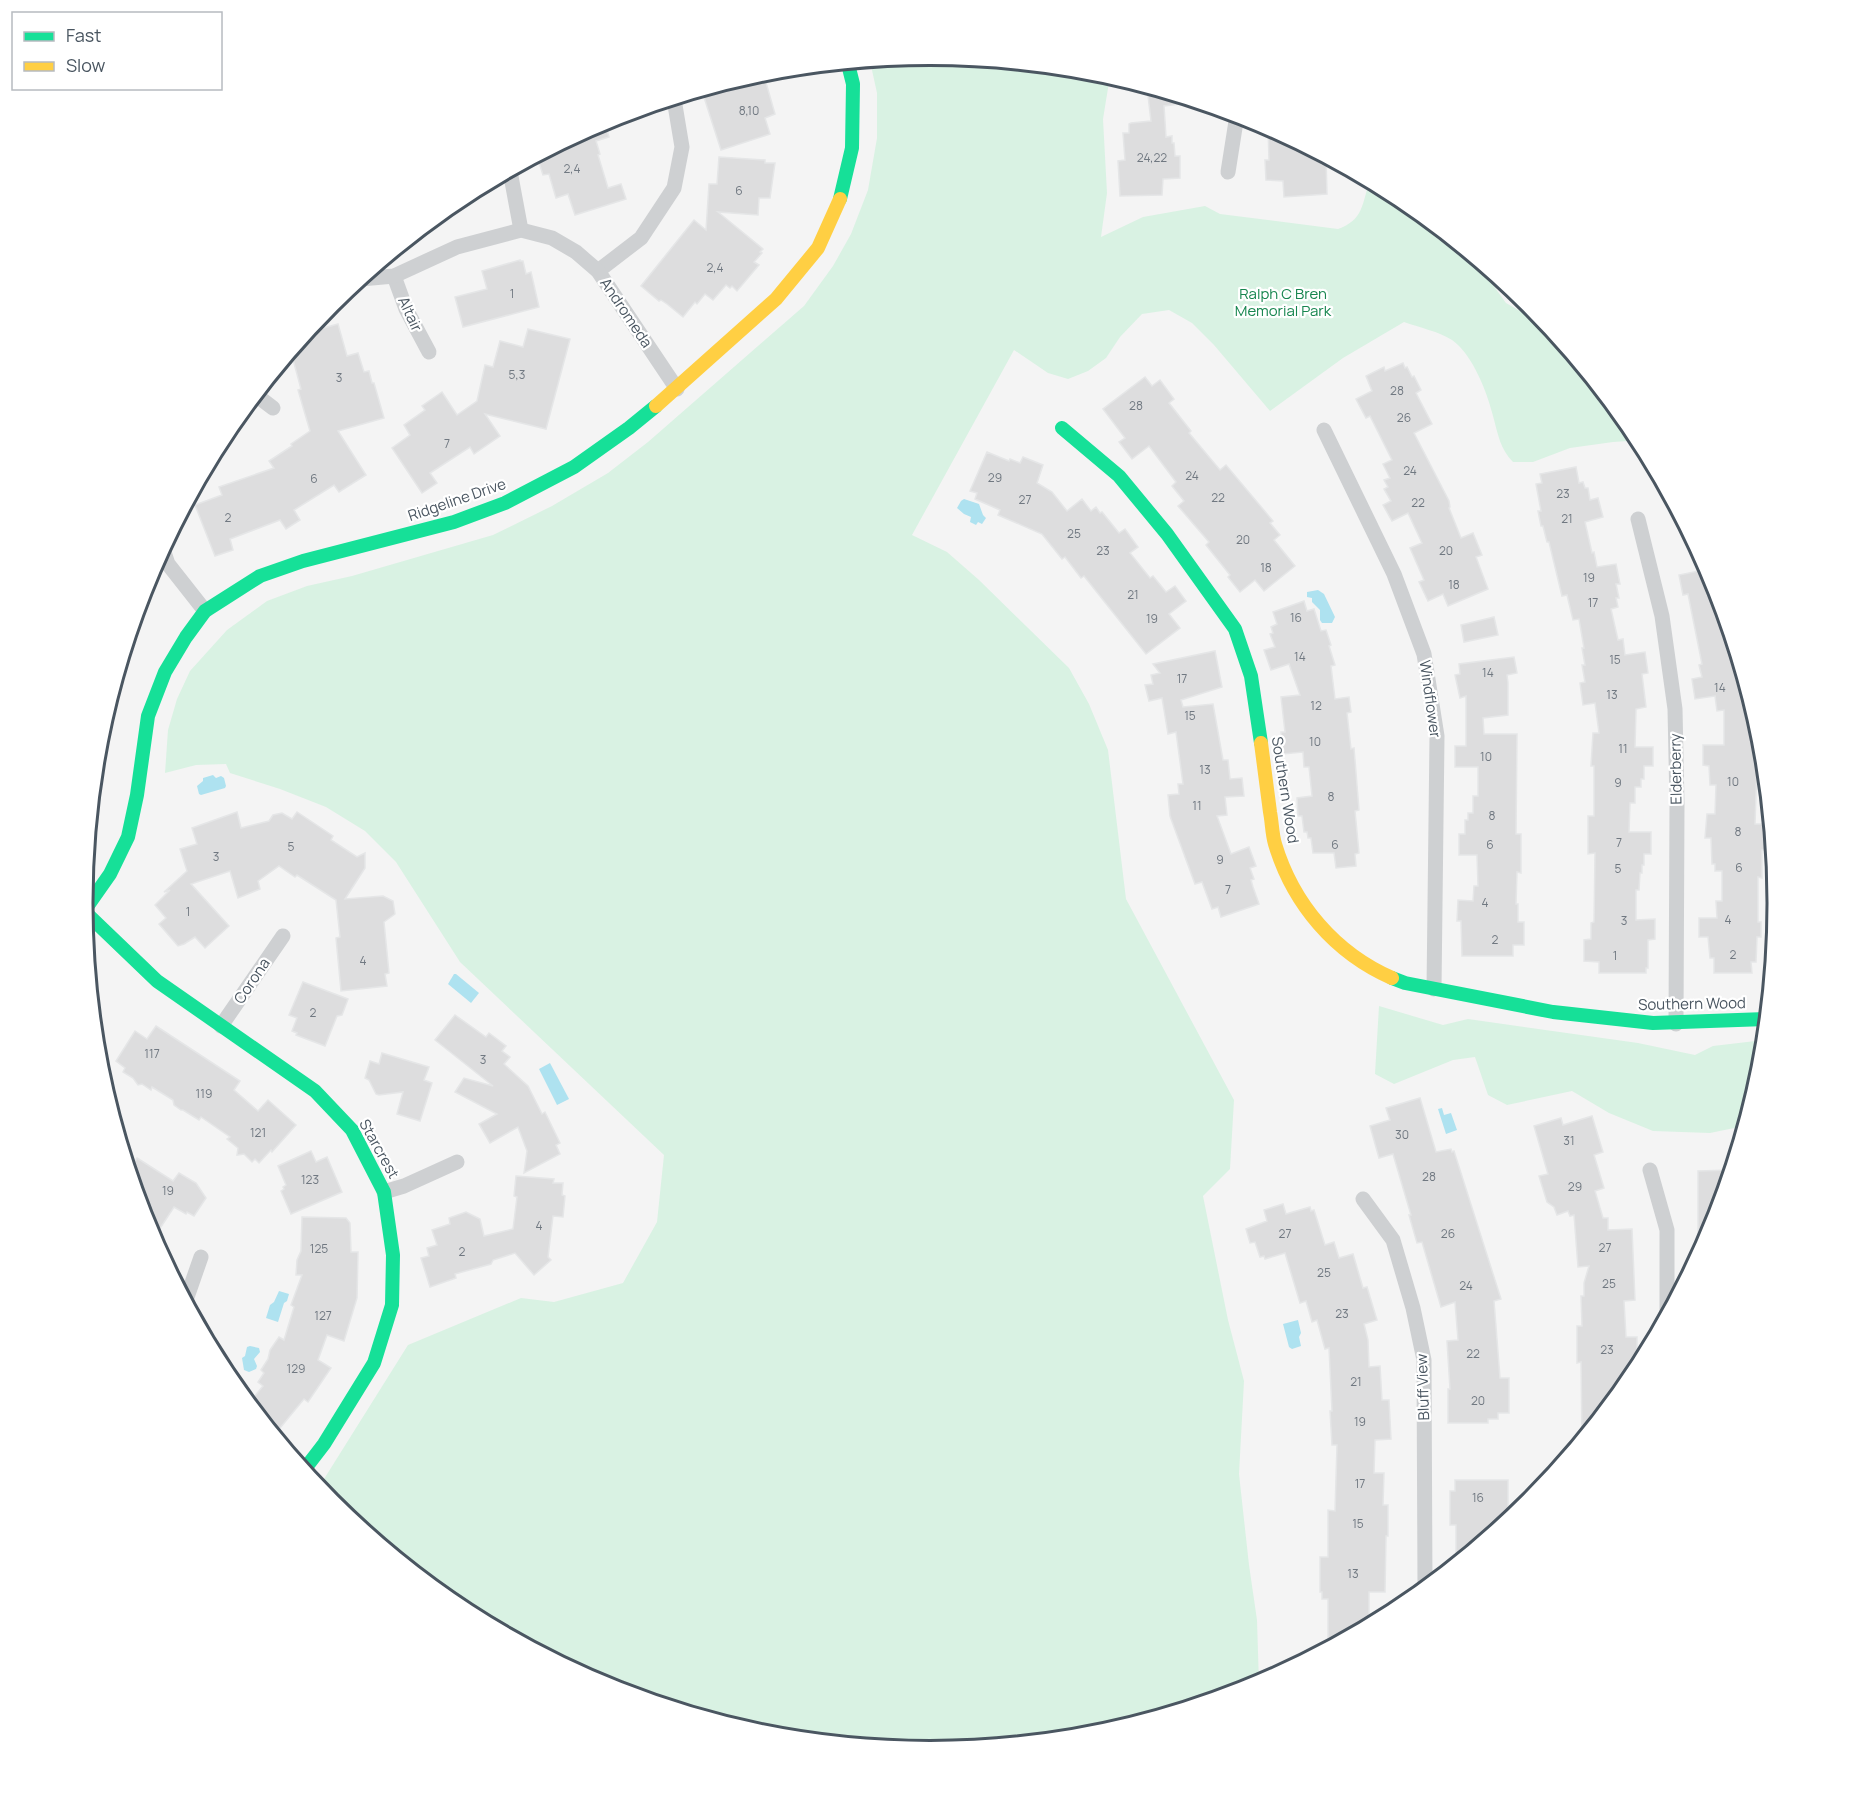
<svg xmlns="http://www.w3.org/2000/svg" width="1860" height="1806" viewBox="0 0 1860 1806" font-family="Manrope,sans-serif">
<rect width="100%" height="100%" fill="#f4f4f4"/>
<g fill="#d9f2e3">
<path d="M930 56 1096 72 1110 76 1103 119 1107 193 1101 237 1143 217 1205 206 1220 214 1338 229C1361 221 1362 207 1368 186H1377L1401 199 1489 270 1493 285 1506 303 1520 311 1535 316 1551 331 1635 432 1646 453 1628 441 1613 442 1570 448 1533 462H1513C1500 449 1498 434 1493 416 1487 392 1473 355 1452 340 1440 332 1418 327 1404 322L1343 358 1270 411 1214 345 1192 323 1169 310 1142 314 1120 337 1106 358 1088 371 1068 379 1048 373 1014 350 912 535 947 552 979 580 1069 668 1089 704 1108 750 1126 899 1234 1100 1230 1169 1203 1196 1228 1320 1244 1381 1239 1474 1249 1565 1257 1620 1259 1684 1095 1734 930 1750 764 1734 605 1686 459 1607 330 1502 319 1487 408 1345 521 1298 554 1302 623 1283 657 1222 664 1155 460 962 396 862 365 831 326 807 280 789 230 773 226 764 196 765 165 773 168 730 177 699 190 671 227 630 267 601 307 586 352 576 493 535 552 506 608 473 648 442 804 306 833 266 851 234 868 190 877 138V93L870 61Z"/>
<polygon points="1379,1006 1443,1025 1468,1019 1638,1043 1695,1055 1713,1046 1764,1040 1761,1069 1744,1126 1710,1133 1653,1131 1609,1113 1572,1091 1507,1105 1488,1095 1475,1057 1453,1060 1394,1084 1375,1074"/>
</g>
<g fill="#aee2f0">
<polygon points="964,499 979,504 983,515 986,518 982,524 978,522 976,525 970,522 971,517 964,514 957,508 961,501"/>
<polygon points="1318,590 1324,594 1335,617 1332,623 1322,623 1320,620 1320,610 1312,602 1312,598 1307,597 1307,592"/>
<polygon points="213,775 216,778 221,776 224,778 226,786 225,788 201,795 199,794 197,786 203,781 203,778"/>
<polygon points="454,974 456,974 479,993 471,1003 448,984"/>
<polygon points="550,1063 569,1099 557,1105 539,1069"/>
<polygon points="1442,1108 1444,1115 1451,1113 1457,1130 1446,1134 1438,1109"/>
<polygon points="279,1291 289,1294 287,1301 284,1303 278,1322 266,1318 270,1305 274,1302"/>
<polygon points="1298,1320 1301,1333 1299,1337 1301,1346 1292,1349 1289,1347 1283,1324"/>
<polygon points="250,1346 259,1348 260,1352 254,1359 257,1366 256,1369 249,1372 244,1370 242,1358 245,1356 247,1347"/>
</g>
<g fill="#ddddde" stroke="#e5e6e7" stroke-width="1.5">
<polygon points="763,72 775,114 765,118 770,134 721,150 702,91"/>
<polygon points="1147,87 1195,102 1164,106 1166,137 1172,136 1172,143 1174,143 1175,156 1180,156 1180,178 1163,179 1162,195 1120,196 1118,161 1125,160 1123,133 1129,133 1129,124 1131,123 1151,121"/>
<polygon points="604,121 609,137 596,141 600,154 598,155 608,188 621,184 626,199 575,215 568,194 556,198 549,174 543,175 537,156"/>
<polygon points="1268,127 1326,158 1327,194 1284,197 1283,181 1266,180 1265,160 1269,160"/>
<polygon points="719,157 765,160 765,163 775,163 770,198 759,198 758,215 718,212 763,249 760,252 762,253 754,262 759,265 737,291 732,286 730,288 726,285 713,300 705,294 697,304 695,302 683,317 667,304 661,300 659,301 641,286 694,220 706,230 709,184 717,184"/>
<polygon points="520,260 520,261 523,261 526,274 531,272 539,307 463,327 455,297 487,289 482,271"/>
<polygon points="338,324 347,356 358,353 364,372 369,371 372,383 374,383 384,418 338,431 366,475 339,492 334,485 294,510 300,520 286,529 280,520 230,539 233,550 215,556 195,505 222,495 219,487 274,468 269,461 292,446 291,444 310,431 298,390 301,389 291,352 306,333"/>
<polygon points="528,329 570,339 546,429 485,414 500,436 474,454 470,447 430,473 437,483 422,493 392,448 410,435 404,425 425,410 422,406 442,392 457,415 477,401 485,365 493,367 500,341 523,347"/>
<polygon points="1403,363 1405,368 1407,367 1412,377 1414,376 1421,390 1416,393 1432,424 1414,433 1449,501 1450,507 1449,508 1461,538 1473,533 1482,555 1476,557 1488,589 1448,606 1443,594 1428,601 1419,582 1424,580 1410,548 1422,543 1408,513 1392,521 1383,505 1391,501 1384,489 1388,487 1384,480 1390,478 1383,464 1392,460 1370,416 1366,418 1356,399 1372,391 1366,376 1384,367 1385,371"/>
<polygon points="1145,377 1152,386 1160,380 1174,399 1169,403 1191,431 1189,433 1220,470 1226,465 1273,521 1270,523 1280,535 1274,540 1295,566 1264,591 1255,580 1240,592 1228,577 1230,575 1206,545 1209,542 1178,506 1184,501 1172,486 1176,482 1149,446 1132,459 1119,442 1125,438 1103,409"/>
<polygon points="987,452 1009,461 1010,459 1020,463 1023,457 1043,465 1037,483 1052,492 1067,511 1082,499 1091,511 1096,507 1100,513 1102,512 1119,533 1125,529 1138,547 1130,553 1150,578 1153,576 1166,592 1175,586 1186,601 1169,614 1180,628 1146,654 1084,576 1081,578 1065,557 1062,559 1042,534 998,515 1000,510 975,499 977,493 970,491"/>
<polygon points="1576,467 1579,483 1583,482 1585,488 1588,488 1590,500 1598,498 1603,517 1585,522 1592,553 1594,552 1597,567 1616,564 1620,584 1616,584 1619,598 1616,598 1618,607 1611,609 1618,640 1623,639 1625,655 1645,652 1648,673 1642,674 1646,707 1636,709 1635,747 1653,747 1653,766 1644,766 1644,779 1641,779 1641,787 1635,787 1635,803 1630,803 1629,832 1651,832 1651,854 1644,854 1644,865 1642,865 1642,873 1640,873 1639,890 1636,890 1636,920 1655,919 1655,939 1648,940 1648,968 1646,968 1646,973 1599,973 1599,962 1584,961 1584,940 1591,939 1591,923 1594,922 1595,853 1588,854 1588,816 1594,816 1594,766 1591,766 1593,733 1599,733 1595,703 1583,705 1580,683 1585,682 1582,665 1585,665 1582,648 1584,648 1579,619 1573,620 1567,595 1562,596 1549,542 1547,542 1543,526 1541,526 1538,511 1541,511 1536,484 1542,483 1540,474"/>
<polygon points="1708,569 1713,579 1749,699 1753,729 1759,729 1761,738 1764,765 1757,766 1755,824 1766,824 1765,827 1768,827 1767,850 1762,850 1762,878 1758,877 1758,922 1761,922 1761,937 1757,937 1756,962 1751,962 1752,973 1714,973 1714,958 1710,958 1708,937 1699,937 1699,918 1717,918 1716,901 1722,901 1722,871 1715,871 1715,864 1712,864 1711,838 1705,838 1707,814 1715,814 1716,785 1710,785 1709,766 1703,765 1703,745 1724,745 1724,710 1717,711 1715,696 1695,699 1692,679 1702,677 1699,665 1702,664 1688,594 1683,595 1679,575"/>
<polygon points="1304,601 1307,611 1314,609 1321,631 1326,630 1331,645 1329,646 1335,665 1331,666 1335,699 1349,697 1351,712 1347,713 1351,749 1354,748 1359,810 1355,811 1359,853 1355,854 1356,866 1336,868 1334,853 1313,853 1311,838 1308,838 1307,832 1304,832 1302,816 1298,816 1297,798 1312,796 1309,767 1304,767 1303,752 1283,754 1281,732 1285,732 1281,697 1300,695 1289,664 1271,670 1264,650 1275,647 1270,634 1273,633 1271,627 1277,624 1273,612"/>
<polygon points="1494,617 1498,635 1464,642 1461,625"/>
<polygon points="1215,651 1222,687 1181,700 1183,707 1213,704 1223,760 1228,760 1230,779 1242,778 1244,796 1225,797 1227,815 1217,816 1231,854 1249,847 1256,866 1250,868 1254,879 1251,880 1253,887 1259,904 1221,917 1218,907 1212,909 1202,882 1195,884 1170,816 1168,795 1179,794 1178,784 1183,784 1176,732 1168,734 1162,698 1149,701 1145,685 1153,684 1151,675 1160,673 1153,664"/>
<polygon points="1514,657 1517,673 1507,675 1508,683 1508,715 1483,718 1484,734 1517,734 1516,834 1521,834 1521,873 1517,872 1516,904 1518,904 1518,922 1524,922 1524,945 1513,945 1513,956 1462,956 1461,921 1457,921 1458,900 1473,901 1474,886 1478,886 1477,855 1459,855 1459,834 1465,834 1465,820 1468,820 1468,813 1473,813 1473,796 1478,796 1478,767 1455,767 1455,746 1466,746 1466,696 1460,698 1455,675 1460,674 1459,664"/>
<polygon points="237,812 241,828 269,821 273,815 282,813 292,819 297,812 333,836 331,840 357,857 365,853 365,868 345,899 383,896 393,901 395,914 384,922 389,973 385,974 387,986 341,991 336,938 340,937 336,900 297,875 295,877 279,866 258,881 260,889 238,898 230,871 191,884 229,926 205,948 195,937 184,944 178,946 159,924 166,918 155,905 170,890 164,892 187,871 180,849 197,844 192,828"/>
<polygon points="303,982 348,999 342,1015 337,1016 325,1046 296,1035 297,1033 292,1031 297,1018 289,1015"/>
<polygon points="455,1015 486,1037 489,1033 506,1046 502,1051 510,1057 504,1064 528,1086 542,1114 545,1112 560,1143 556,1145 560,1154 524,1173 527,1151 518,1127 490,1143 479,1124 497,1114 455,1092 464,1078 493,1086 435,1040"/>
<polygon points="156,1026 240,1081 234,1090 258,1111 268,1100 296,1125 272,1152 271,1150 259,1163 255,1159 252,1162 244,1154 237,1155 238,1148 227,1139 230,1137 201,1117 199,1120 183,1110 181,1110 174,1105 173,1100 152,1087 151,1090 142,1084 138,1085 133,1078 123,1072 125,1068 116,1061 135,1031 147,1039"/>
<polygon points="382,1053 429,1067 424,1080 432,1083 420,1121 397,1114 403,1092 379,1095 376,1094 369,1080 365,1078 370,1061 379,1064"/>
<polygon points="1420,1098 1436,1152 1451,1149 1452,1152 1454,1151 1501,1299 1494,1301 1500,1378 1509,1378 1509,1413 1498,1413 1498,1419 1488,1419 1488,1423 1448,1423 1448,1389 1450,1389 1447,1341 1458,1340 1455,1302 1441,1307 1422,1242 1417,1243 1409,1215 1411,1215 1393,1154 1379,1158 1370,1126 1390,1120 1386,1108"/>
<polygon points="1592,1116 1603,1152 1594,1155 1604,1188 1595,1191 1603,1218 1608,1218 1608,1230 1632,1229 1635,1300 1624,1301 1626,1337 1637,1337 1637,1369 1582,1439 1581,1362 1577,1363 1577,1326 1582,1326 1581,1296 1584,1296 1584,1283 1589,1266 1578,1267 1574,1215 1570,1216 1568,1211 1557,1215 1554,1207 1547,1202 1539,1176 1548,1174 1534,1126 1561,1118 1563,1125"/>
<polygon points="311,1151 316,1162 327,1157 342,1192 291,1214 281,1191 284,1189 283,1187 286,1185 278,1166"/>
<polygon points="137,1158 173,1181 179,1173 196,1183 206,1198 194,1216 187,1212 186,1214 174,1207 153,1239 147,1227 130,1170"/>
<polygon points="1730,1170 1713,1228 1698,1255 1698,1171"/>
<polygon points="516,1176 554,1179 553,1183 563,1183 562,1195 565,1196 563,1217 553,1216 548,1257 551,1260 534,1275 515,1253 493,1260 491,1264 455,1274 456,1278 430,1287 421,1258 429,1256 427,1248 437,1245 432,1230 450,1224 449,1218 466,1212 480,1219 484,1236 513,1229 517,1197 514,1196"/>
<polygon points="1283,1204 1286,1214 1310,1207 1311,1211 1314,1210 1325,1245 1334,1242 1339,1258 1353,1254 1363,1288 1367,1287 1377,1320 1364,1324 1368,1340 1369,1367 1380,1366 1382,1400 1389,1400 1391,1439 1375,1440 1374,1473 1384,1473 1383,1505 1388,1505 1388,1536 1386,1536 1385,1592 1369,1592 1369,1625 1328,1647 1328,1599 1322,1599 1322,1592 1320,1592 1320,1557 1328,1557 1328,1510 1335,1511 1337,1445 1332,1445 1330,1411 1332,1411 1329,1348 1325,1349 1317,1320 1312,1322 1306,1301 1300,1303 1285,1253 1265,1259 1264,1256 1260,1257 1255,1242 1250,1243 1246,1229 1267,1221 1264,1210"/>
<polygon points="302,1217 346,1218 350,1223 351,1252 358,1252 357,1298 344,1341 327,1335 318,1360 331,1368 308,1402 304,1399 275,1434 249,1403 263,1386 258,1382 264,1373 261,1370 268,1359 270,1350 279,1337 284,1340 294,1307 291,1305 302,1275 296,1275 297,1260 301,1251"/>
<polygon points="1455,1480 1508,1480 1508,1520 1456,1562 1456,1525 1450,1525 1450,1491 1455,1491"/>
</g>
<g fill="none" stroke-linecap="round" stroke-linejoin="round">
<g stroke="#ced0d2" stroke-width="15">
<polyline points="510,171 521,230"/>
<polyline points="1228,172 1237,115"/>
<polyline points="598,271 641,238 674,188 682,147 675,105 672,100"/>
<polyline points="394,276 406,309 429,352"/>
<polyline points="361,279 394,276 457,247 521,230 552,238 576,252 598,271 677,389"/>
<polyline points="256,395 273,408"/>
<polyline points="1324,430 1394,574 1424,654 1437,736 1434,989"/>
<polyline points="1638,519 1662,616 1675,709 1677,804 1676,1024"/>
<polyline points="163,549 168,564 205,611"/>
<polyline points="221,1026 283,936"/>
<polyline points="1650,1170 1667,1230 1667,1313"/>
<polyline points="384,1192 404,1186 457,1162"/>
<polyline points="1363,1199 1393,1240 1413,1308 1424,1360 1425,1588"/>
<polyline points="186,1300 201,1257"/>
</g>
<g stroke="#16e098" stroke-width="14">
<polyline points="840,199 852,148 853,84 848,64"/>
<polyline points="1062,428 1119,476 1167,534 1235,629 1251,676 1261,743"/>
<polyline points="83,910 157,981 315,1091 352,1130 384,1192 393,1255 392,1305 374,1363 324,1444 304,1470"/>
<polyline points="84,911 110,874 128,837 137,795 148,716 165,672 186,637 205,611 260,576 303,561 454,522 505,503 574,467 629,428 656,406"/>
<polyline points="1392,978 1405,983 1553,1012 1653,1023 1766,1019"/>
</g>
<g stroke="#ffcf43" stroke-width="14">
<polyline points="656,406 776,299 818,248 840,199"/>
<path d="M1261 743C1264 766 1267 789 1270 812 1272 822 1272 834 1275 844 1293 904 1335 953 1392 978"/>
</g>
</g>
<g text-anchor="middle" stroke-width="4.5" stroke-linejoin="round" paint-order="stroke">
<g font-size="12" fill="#707881">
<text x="749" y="115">8,10</text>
<text x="1152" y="162">24,22</text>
<text x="572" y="173">2,4</text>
<text x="739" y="195">6</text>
<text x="715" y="272">2,4</text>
<text x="512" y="298">1</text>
<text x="517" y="379">5,3</text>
<text x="339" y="382">3</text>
<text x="1397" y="395">28</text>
<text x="1136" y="410">28</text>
<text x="1404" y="422">26</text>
<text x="447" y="448">7</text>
<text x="1410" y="475">24</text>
<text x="1192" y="480">24</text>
<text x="995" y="482">29</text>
<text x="314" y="483">6</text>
<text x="1563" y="498">23</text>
<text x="1218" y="502">22</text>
<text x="1025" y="504">27</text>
<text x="1418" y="507">22</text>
<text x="228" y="522">2</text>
<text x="1567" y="523">21</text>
<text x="1074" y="538">25</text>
<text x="1243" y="544">20</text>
<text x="1103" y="555">23</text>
<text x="1446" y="555">20</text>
<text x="1266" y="572">18</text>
<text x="1589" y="582">19</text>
<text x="1454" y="589">18</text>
<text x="1133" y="599">21</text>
<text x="1593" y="607">17</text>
<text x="1296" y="622">16</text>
<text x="1152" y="623">19</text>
<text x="1300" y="661">14</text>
<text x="1615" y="664">15</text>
<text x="1488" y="677">14</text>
<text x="1182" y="683">17</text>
<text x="1720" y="692">14</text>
<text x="1612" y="699">13</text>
<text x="1316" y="710">12</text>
<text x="1190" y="720">15</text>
<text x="1315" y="746">10</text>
<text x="1623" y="753">11</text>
<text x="1486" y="761">10</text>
<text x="1205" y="774">13</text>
<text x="1733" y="786">10</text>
<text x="1618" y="787">9</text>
<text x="1331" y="801">8</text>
<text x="1197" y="810">11</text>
<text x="1492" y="820">8</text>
<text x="1738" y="836">8</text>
<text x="1619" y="847">7</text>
<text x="1335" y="849">6</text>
<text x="1490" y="849">6</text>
<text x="291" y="851">5</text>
<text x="216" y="861">3</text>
<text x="1220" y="864">9</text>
<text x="1739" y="872">6</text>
<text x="1618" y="873">5</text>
<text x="1228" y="894">7</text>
<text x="1485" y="907">4</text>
<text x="188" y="916">1</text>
<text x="1728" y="924">4</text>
<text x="1624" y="925">3</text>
<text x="1495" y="944">2</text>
<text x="1733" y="959">2</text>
<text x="1615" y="960">1</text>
<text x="363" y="965">4</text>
<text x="313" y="1017">2</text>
<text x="152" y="1058">117</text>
<text x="483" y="1064">3</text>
<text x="204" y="1098">119</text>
<text x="258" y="1137">121</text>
<text x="1402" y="1139">30</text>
<text x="1569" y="1145">31</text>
<text x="1429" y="1181">28</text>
<text x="310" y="1184">123</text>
<text x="1575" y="1191">29</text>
<text x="168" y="1195">19</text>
<text x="539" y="1230">4</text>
<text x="1285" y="1238">27</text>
<text x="1448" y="1238">26</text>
<text x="1605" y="1252">27</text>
<text x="319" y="1253">125</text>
<text x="462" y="1256">2</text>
<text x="1324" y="1277">25</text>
<text x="1609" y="1288">25</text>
<text x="1466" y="1290">24</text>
<text x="1342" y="1318">23</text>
<text x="323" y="1320">127</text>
<text x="1607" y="1354">23</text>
<text x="1473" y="1358">22</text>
<text x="296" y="1373">129</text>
<text x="1356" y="1386">21</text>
<text x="1478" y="1405">20</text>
<text x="1360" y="1426">19</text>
<text x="1360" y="1488">17</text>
<text x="1478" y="1502">16</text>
<text x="1358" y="1528">15</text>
<text x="1353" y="1578">13</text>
</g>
<g font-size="15" fill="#17864f" stroke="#fff">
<text x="1283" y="299">Ralph C Bren<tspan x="1283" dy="17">Memorial Park</tspan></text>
</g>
<g font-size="15" fill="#4a5661" stroke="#fff">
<text transform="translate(626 313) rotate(56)" y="5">Andromeda</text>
<text transform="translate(410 314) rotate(65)" y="5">Altair</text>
<text transform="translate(457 500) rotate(-19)" y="5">Ridgeline Drive</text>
<text transform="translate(1430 699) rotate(82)" y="5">Windflower</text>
<text transform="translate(1676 769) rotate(-91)" y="5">Elderberry</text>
<text transform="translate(1285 790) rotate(81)" y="5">Southern Wood</text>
<text transform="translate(252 981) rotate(-56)" y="5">Corona</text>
<text transform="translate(1692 1004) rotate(-1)" y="5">Southern Wood</text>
<text transform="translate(379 1149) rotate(61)" y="5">Starcrest</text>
<text transform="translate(1423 1387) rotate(-92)" y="5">Bluff View</text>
</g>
</g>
<path d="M0 0H1860V1806H0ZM93 903a837 837 0 1 1 1674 0a837 837 0 1 1-1674 0Z" fill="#fff" fill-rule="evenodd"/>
<path fill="none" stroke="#4a5661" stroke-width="3" d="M93 903a837 837 0 1 1 1674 0a837 837 0 1 1-1674 0Z"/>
<rect x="12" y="12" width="210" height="78" fill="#ffffff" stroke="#b7bbc0" stroke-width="1.5"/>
<rect x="24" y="32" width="30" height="9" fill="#16e098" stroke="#b7bbc0" stroke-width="1.5"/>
<text x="66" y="42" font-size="18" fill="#4a5661">Fast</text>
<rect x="24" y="62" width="30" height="9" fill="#ffcf43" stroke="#b7bbc0" stroke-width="1.5"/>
<text x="66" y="72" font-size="18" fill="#4a5661">Slow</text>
</svg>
